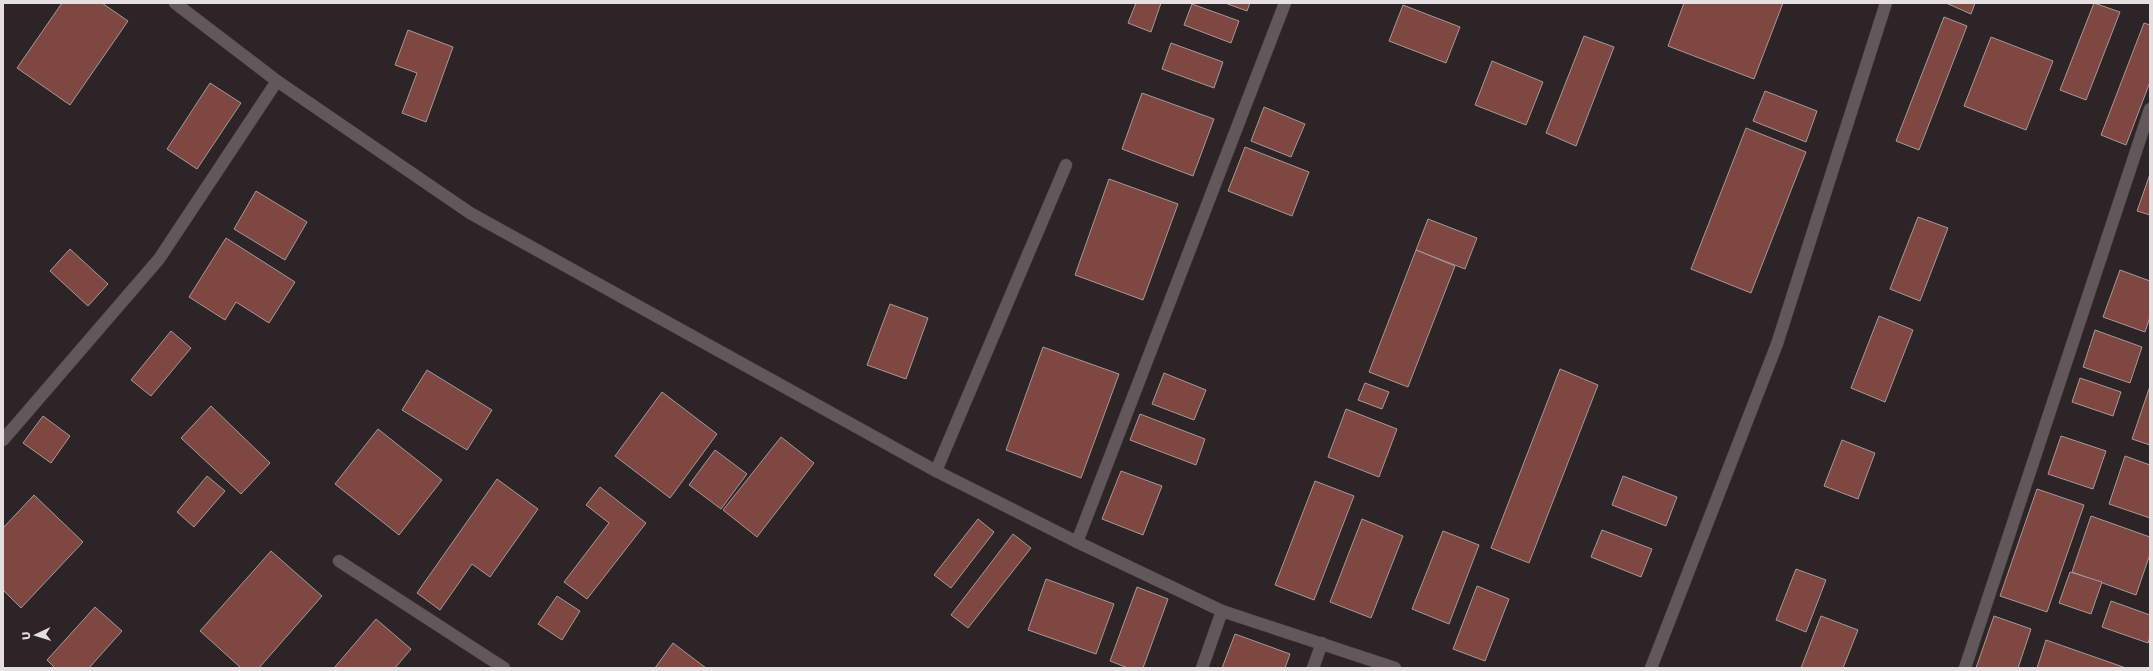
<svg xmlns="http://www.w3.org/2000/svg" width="2153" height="671" viewBox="0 0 2153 671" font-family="'Golos Text',sans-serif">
<rect width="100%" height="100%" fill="#2d2427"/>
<g fill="#7e4741" stroke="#a69997">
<polygon points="62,3 102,3 128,21 70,105 17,68"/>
<polygon points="1136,3 1161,3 1151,32 1128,23"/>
<polygon points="1225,3 1250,3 1247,11"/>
<polygon points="1684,3 1783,3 1754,79 1668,46"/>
<polygon points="1946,3 1975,3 1971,14"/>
<polygon points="2094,3 2120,12 2086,100 2060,90"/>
<polygon points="1192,4 1239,21 1231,43 1184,25"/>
<polygon points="1403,5 1460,27 1446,63 1389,41"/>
<polygon points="1944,17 1967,26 1919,150 1896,141"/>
<polygon points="2144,23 2150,25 2150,82 2126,145 2101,135"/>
<polygon points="408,30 453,47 426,122 402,113 417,73 395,65"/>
<polygon points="1584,36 1614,47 1576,146 1546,133"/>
<polygon points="1991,37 2053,61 2026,130 1964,106"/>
<polygon points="1171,43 1223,62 1214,88 1162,69"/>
<polygon points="1492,61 1543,82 1526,125 1475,105"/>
<polygon points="210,83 241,103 197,169 167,149"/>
<polygon points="1765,91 1817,111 1806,142 1753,121"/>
<polygon points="1142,93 1214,119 1193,176 1122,149"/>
<polygon points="1264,107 1305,124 1291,157 1251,141"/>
<polygon points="1746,128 1806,152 1751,293 1691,269"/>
<polygon points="1245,147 1309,172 1292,216 1228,191"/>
<polygon points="2150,174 2150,215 2137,211"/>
<polygon points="1109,179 1178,204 1143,300 1075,275"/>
<polygon points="256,191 307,222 285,260 234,229"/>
<polygon points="1918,217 1948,228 1920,301 1890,289"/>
<polygon points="1428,219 1477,238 1465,269 1416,250"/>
<polygon points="226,238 295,282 269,323 236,302 225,320 189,297"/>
<polygon points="70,249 108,284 88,306 50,271"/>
<polygon points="1416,250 1455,266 1408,387 1369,372"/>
<polygon points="2120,270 2150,281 2150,317 2145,332 2103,317"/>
<polygon points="890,304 928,318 906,379 867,365"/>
<polygon points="1879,316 1913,330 1885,402 1851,388"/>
<polygon points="2095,330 2142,347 2130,383 2083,367"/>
<polygon points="171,331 191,348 151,396 131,380"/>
<polygon points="1043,347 1119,374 1081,478 1006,450"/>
<polygon points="1560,369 1598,385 1529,563 1491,548"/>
<polygon points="427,370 492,410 467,450 402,410"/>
<polygon points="1164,373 1206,390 1194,420 1152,404"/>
<polygon points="2080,378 2121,392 2113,416 2072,402"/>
<polygon points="1365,383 1389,392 1382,409 1358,400"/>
<polygon points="2150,386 2150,445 2132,439"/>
<polygon points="662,392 717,434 670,498 615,456"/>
<polygon points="211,406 270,463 241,494 181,438"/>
<polygon points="1346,409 1397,429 1379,477 1328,457"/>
<polygon points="1140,414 1205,439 1196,465 1130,440"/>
<polygon points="43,416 70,436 51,463 23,443"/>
<polygon points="378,429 442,480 399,535 335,484"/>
<polygon points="2061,436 2106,451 2093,489 2048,474"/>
<polygon points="781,437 814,463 757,537 723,510"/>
<polygon points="1842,440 1875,453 1858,499 1824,486"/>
<polygon points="715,450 747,474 721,509 689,485"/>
<polygon points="2125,456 2150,465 2150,518 2109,504"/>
<polygon points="1121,471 1162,486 1143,535 1102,519"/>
<polygon points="207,476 225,491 194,527 177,512"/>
<polygon points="1623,476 1677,497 1666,526 1612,505"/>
<polygon points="497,479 538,509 490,577 472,564 440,610 417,593"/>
<polygon points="1315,481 1354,496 1314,600 1275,585"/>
<polygon points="600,487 646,523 587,599 564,582 609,523 586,505"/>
<polygon points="2037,489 2084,505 2047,612 2000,596"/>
<polygon points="34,495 83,542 21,608 3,590 3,528"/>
<polygon points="2091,516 2150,537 2150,554 2136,595 2072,572"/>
<polygon points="978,519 994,532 951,588 934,575"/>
<polygon points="1362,519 1403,536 1371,618 1330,602"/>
<polygon points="1602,530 1652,549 1641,577 1591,557"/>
<polygon points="1443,531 1479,545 1449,624 1412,609"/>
<polygon points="1013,534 1031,548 968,628 951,615"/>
<polygon points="271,551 322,596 259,668 241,668 200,631"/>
<polygon points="1796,569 1826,580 1806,632 1776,620"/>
<polygon points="2070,572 2102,582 2091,614 2059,603"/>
<polygon points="1046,579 1114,604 1096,654 1028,630"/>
<polygon points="1477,586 1509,599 1485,661 1453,649"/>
<polygon points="1137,587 1168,599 1143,668 1128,668 1110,661"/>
<polygon points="557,596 580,611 562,640 538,624"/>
<polygon points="2111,601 2150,615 2150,637 2148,643 2102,627"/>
<polygon points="95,607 122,631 89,668 55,668 47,660"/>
<polygon points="1821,616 1858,630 1843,668 1801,668"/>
<polygon points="1994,616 2031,629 2018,668 1976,668"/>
<polygon points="376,619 411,649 395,668 334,668"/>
<polygon points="1235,634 1290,654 1285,668 1222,668"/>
<polygon points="2046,640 2126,668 2037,668"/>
<polygon points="673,643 706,668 655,668"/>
</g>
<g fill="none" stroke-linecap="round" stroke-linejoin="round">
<defs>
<g id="street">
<polyline points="175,3 277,81 470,213 936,471 1077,542 1222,611 1395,668"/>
<polyline points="3,440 159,259 277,81"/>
<polyline points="936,471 1066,165"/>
<polyline points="1077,542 1285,3"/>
<polyline points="339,561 504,668"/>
<polyline points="1202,668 1222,611"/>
<polyline points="1313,668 1322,643"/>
<polyline points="1651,668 1777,344 1886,3"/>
<polyline points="1965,668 2150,109"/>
</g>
</defs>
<use href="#street" stroke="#473f42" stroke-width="13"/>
<use href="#street" stroke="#62575b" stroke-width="12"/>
</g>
<rect width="2153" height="671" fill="none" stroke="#e6dfe2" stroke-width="8"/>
<g transform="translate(36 635) rotate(266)" stroke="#2d2427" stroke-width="3" paint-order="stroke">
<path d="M0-3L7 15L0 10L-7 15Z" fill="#e6dfe2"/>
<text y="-6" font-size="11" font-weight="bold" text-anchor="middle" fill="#e6dfe2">U</text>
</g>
</svg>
